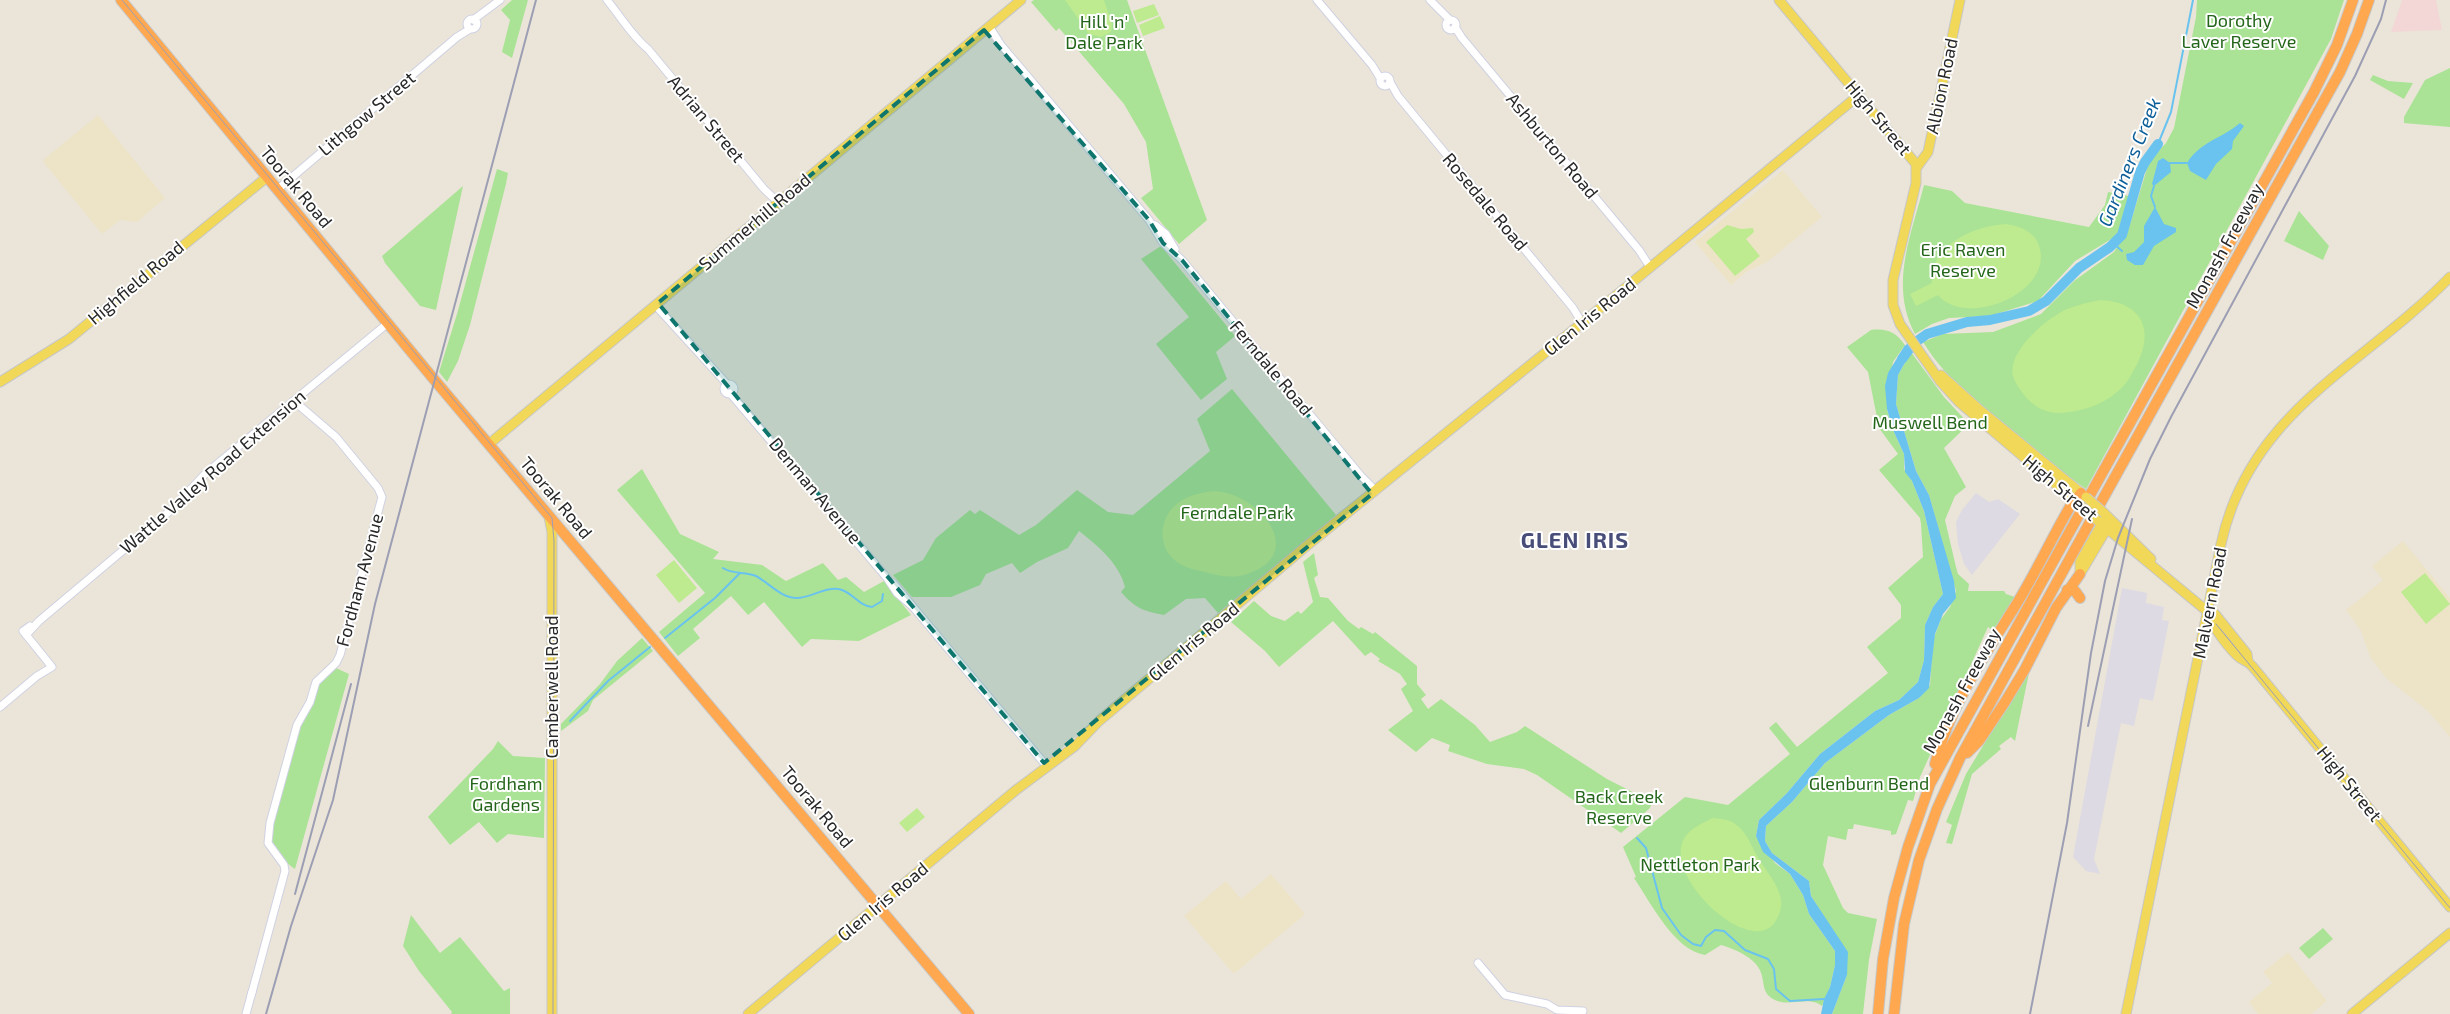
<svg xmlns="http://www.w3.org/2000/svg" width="2450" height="1014" viewBox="0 0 2450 1014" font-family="'Exo 2',sans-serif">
<rect width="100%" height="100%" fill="#ebe5d9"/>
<g fill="#dddae3">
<polygon points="1976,493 1989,502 1998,499 2020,514 1972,575 1964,564 1958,544 1956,522 1962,510"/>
<polygon points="2122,588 2147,593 2146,603 2164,607 2162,620 2169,621 2153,701 2140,698 2134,726 2121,723 2094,859 2100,874 2086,871 2073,857"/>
</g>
<g fill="#ede4c8">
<polygon points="98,115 165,198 137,222 120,220 102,234 44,163 43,160"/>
<polygon points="1783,170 1822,217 1767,262 1746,272 1731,285 1695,242"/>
<polygon points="2403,541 2450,598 2450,737 2428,711 2386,678 2370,657 2361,631 2346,610 2383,580 2372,566"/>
<polygon points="1271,874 1305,914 1235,973 1232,972 1184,916 1226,881 1241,899"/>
<polygon points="2288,952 2327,1001 2311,1014 2258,1014 2249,1002 2272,983 2263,972"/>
</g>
<polygon fill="#f2d7d6" points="2402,0 2436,0 2442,30 2391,32"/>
<g fill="#aae395">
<polygon points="512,0 528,0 512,58 502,52 510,20 501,10"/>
<polygon points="1034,0 1127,0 1207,220 1179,244 1141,198 1153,189 1146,142 1124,104 1059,28 1056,31 1031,2"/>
<path d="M2197 0H2344L2331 39 2086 489C2035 452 1956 396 1923 342L1943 334 1993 332 2041 314 2074 281 2114 252 2128 231 2149 162 2166 143 2174 128 2196 17Z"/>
<polygon points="2450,68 2450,127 2404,123 2404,117 2425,80"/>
<polygon points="2373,75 2388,81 2413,83 2404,99 2370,80"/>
<polygon points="497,169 508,173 506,184 470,325 458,361 447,382 439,372 457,314"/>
<path d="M1924 185 1952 191 1965 203 2089 227 2105 205 2108 192 2129 196 2119 231 2113 238 2075 261 2038 301 1990 316 1949 318 1932 324 1915 334C1889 285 1911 236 1924 185Z"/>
<polygon points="463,186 436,310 420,306 385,263 382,256"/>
<polygon points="2299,211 2329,246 2323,260 2284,241"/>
<polygon points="1161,246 1235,336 1216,352 1227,379 1201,400 1156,344 1189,317 1141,259"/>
<path d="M1871 330C1887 328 1896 332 1905 345L1893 362 1887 398V409L1893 430 1904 454V469L1912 481 1924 511 1943 594 1933 607 1925 625 1924 660 1918 682 1899 700 1875 711 1820 754 1787 793 1759 820 1756 836 1775 863 1790 874 1803 895 1809 914 1835 951V965L1830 987 1822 1006C1807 994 1786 1010 1770 997 1763 991 1764 984 1762 976 1759 959 1735 949 1721 945L1705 955C1674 950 1651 903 1634 878L1636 877 1623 847 1685 797 1728 805 1790 754 1769 728 1776 722 1797 747 1888 673 1867 647 1901 618V605L1888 588 1923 557 1921 524 1920 518 1879 470 1898 454 1879 428 1868 372 1847 347Z"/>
<polygon points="1911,352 1944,397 1969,424 1944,448 1966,487 1955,496 1945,520 1956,567 1958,574 1969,584 1968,591 2004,591 2006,594 2015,597 2002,619 1992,630 1988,627 1920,777 1913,801 1908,800 1896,834 1891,835 1891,831 1854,824 1853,829 1848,829 1846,840 1828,836 1823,865 1843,908 1848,913 1877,919 1869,960 1863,1014 1832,1014 1847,975 1825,918 1811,896 1809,881 1772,853 1765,841 1766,826 1792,802 1825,763 1889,715 1919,698 1930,685 1933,640 1941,619 1950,607 1956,591 1929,495 1916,471 1896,404 1898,375"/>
<path d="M1232 389 1336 515 1218 613 1205 598 1186 599 1164 615C1143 611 1135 608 1121 592L1125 587C1119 563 1098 546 1079 531L1068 548 1037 562 1020 573 1012 563 986 574 980 585 951 597H912L893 575 923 560 936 538 970 510 975 514 980 510 1019 535 1036 525 1077 490 1108 512 1133 515 1210 451 1197 419Z"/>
<polygon points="642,469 680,534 719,552 713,559 762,565 786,581 823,563 838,580 846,577 864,592 884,581 911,615 859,641 811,639 802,647 764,602 748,615 731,596 693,629 700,638 678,656 659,632 705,593 617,490"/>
<polygon points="1314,553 1318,575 1314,578 1320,597 1328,598 1348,621 1359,629 1361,627 1373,634 1375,632 1417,666 1417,684 1426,695 1421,699 1428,709 1441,699 1475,725 1490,742 1517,732 1525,726 1607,779 1650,801 1652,804 1649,809 1621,833 1537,775 1524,769 1487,764 1448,751 1450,745 1432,738 1416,752 1388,730 1413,711 1401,689 1407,684 1400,674 1378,661 1380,659 1371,652 1365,656 1333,621 1279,667 1265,651 1231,622 1254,601 1271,616 1285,621 1298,611 1301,614 1313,602 1303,562"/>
<polygon points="642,638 653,651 593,700 588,711 561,731 561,724 600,684 617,661"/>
<path d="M336 668 349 674 295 869C283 861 271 848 271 833L301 723 315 700 318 686Z"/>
<polygon points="2030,668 2015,741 2011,737 1999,746 2001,749 1972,774 1952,844 1946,843 1952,825 1946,822 1966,774"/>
<polygon points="498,741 513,756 545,758 544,838 508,834 497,843 479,822 450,845 428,817 493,749"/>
<polygon points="411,915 440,953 460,937 504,991 510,988 510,1014 451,1014 452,1012 419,971 403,946"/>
<polygon points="2323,928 2333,939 2309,959 2299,948"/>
</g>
<g fill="#beea90">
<polygon points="1065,0 1104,0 1112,24 1111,32 1101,37 1089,34"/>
<polygon points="1154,4 1159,15 1137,23 1133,11"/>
<polygon points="1160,16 1165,28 1143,36 1139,25"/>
<path d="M2006 224C2020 226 2035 232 2039 246 2055 292 1966 329 1938 295L1916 306 1910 294 1932 283C1929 245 1974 226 2006 224Z"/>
<polygon points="1727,225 1741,229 1753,228 1754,232 1746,239 1760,256 1735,276 1706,242"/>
<path d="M2100 300C2144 302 2155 332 2135 368 2132 373 2129 380 2125 384 2109 403 2085 411 2061 413 2047 414 2034 407 2025 396 2021 391 2015 383 2013 376 2007 351 2047 318 2067 309 2078 305 2089 302 2100 300Z"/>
<path d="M1213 491C1259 492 1309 554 1247 574 1233 579 1218 576 1205 572 1196 570 1185 568 1177 562 1157 548 1158 518 1178 503 1188 495 1201 493 1213 491Z"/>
<polygon points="674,560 697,588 679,603 656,575"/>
<polygon points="2425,573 2450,604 2426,624 2401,592"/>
<polygon points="917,808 925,817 907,832 899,823"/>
<path d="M1713 818C1721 819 1729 819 1735 824 1746 831 1750 843 1756 854 1767 875 1793 896 1775 922 1750 959 1660 875 1685 837 1692 827 1703 823 1713 818Z"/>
</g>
<g fill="#6ac3ef">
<path d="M2240 123 2244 126 2233 141 2232 149 2216 164 2206 180 2190 171 2187 163C2201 141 2221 139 2240 123Z"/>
<polygon points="2163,158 2170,163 2171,172 2154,186 2152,184 2158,161"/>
<polygon points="2155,207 2164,224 2176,228 2176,232 2154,246 2143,265 2135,265 2127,260 2126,254 2134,252 2144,242 2144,226"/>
<polygon points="1905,345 1911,352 1898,375 1896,404 1916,471 1929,495 1954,581 1956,598 1943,614 1935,634 1929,688 1919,698 1889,715 1825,763 1792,802 1766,826 1765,841 1772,853 1809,881 1811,896 1848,952 1847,975 1832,1014 1821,1014 1824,999 1830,987 1835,965 1835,951 1809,914 1803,895 1790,874 1763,852 1756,836 1759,820 1787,793 1820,754 1875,711 1899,700 1918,682 1924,660 1925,625 1933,607 1943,594 1924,511 1912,481 1905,472 1904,454 1893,430 1887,409 1885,386 1888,373"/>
</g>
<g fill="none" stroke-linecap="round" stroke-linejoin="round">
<g stroke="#6ac3ef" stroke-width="2">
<polyline points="2158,144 2171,112 2193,0"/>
<polyline points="2170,163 2187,163"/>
<polyline points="2154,186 2151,196 2155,207"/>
<polyline points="2114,244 2122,251"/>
<path d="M723 568C733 575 745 571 756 576 769 583 781 598 797 598 811 598 827 585 842 590 854 594 859 606 872 607L882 601 883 594"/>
<polyline points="665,638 715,598 740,573"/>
<polyline points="570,721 608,681 650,647"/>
<polyline points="1637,838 1646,848 1662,908 1681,935 1693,944 1701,946 1706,937 1715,930 1724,931 1745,950 1768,959 1774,969 1776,989 1790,1001 1824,999"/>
</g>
<polyline stroke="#6ac3ef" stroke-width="10" points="1902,359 1913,344 1927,334 1967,322 1990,320 2029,311 2046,301 2079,268 2110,247 2122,235 2140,172 2145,162 2158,144"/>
<defs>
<g id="minor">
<path d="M607 0C621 17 631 35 648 49L764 189 778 202"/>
<polyline points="1317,0 1372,65 1380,78"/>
<polyline points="1430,0 1450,20"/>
<circle cx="472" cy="24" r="5"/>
<polyline points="473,20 500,0"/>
<circle cx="1451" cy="25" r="5"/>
<polyline points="989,26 1001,45 1149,220 1163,243 1182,260 1361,476 1376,491"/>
<polyline points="1455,27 1462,38 1639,250 1650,267"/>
<circle cx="1385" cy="81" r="5"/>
<polyline points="1390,82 1398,96 1573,308 1582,323"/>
<polyline points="277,190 457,37 470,29"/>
<polyline points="1155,225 1166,234 1175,249"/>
<polyline points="655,305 727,384"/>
<circle cx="729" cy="389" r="5"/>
<polyline points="730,393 887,578 897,593 911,605"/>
<polyline points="893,583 1044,763"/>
<polyline points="26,635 39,621 172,509 205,474 388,323"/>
<polyline points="0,707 37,676 52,667 23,631 30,626"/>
<polyline points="1478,963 1505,995 1547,1004 1557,1010 1583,1011"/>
<polyline points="251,996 285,871 284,865 268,843 270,823 297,725 310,702 316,682 336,663 340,655 382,497 378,488 336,437 294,401"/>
<polyline points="246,1014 252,992"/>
</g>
<g id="major">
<polyline points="1779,0 1916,164 1916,183 1893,280 1893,305 1900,324 1940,381 1959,402 2080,505"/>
<polyline points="1917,167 1928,152 1960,0"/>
<polyline points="1941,375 1981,411 2086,497"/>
<polyline points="0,382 69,339 267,177"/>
<polyline points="489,444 1021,0"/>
<polyline points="2103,512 2151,559"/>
<polyline points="549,517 552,532 552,1014"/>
<polyline points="2098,521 2208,612 2215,614 2247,654 2248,661"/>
<polyline points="2080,574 2080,562 2104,520"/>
<polyline points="2080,574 2109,525"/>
<path d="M2208 613C2210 624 2231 651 2240 658 2245 661 2249 662 2253 667L2450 907"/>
<polyline points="748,1014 1016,790 1075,746 1099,721 1304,548 1624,289 1859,95"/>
<path d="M2126 1014 2221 544C2250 410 2363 367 2450 277"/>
<polyline points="2352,1014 2450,933"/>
</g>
<g id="highway">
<polyline points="121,0 432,377 969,1014"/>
<polyline points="2090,495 2314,92 2337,45 2353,0"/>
<polyline points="2100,504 2340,72 2357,34 2369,0"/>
<polyline points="2067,590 2075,591 2080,598"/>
<polyline points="1967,753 1979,741 2005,702 2025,669 2056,608 2080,574"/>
<path d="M1935 764C1949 708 1984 656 2014 608 2035 575 2051 539 2071 505L2081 493"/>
<polyline points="1878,1014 1883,959 1894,898 1908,847 1930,784 2080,513"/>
<polyline points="1894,1014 1904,924 1919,860 1937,809 1960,758 2090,522"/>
</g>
</defs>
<use href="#minor" stroke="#cfd1e2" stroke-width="9"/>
<use href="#major" stroke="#c7c7c7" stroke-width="11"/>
<use href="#highway" stroke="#c7c7c7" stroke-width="12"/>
<use href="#minor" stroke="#fff" stroke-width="7"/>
<use href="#major" stroke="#f1d858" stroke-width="9"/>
<use href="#highway" stroke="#ffa850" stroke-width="10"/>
<g stroke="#9c9eb3" stroke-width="1">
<polyline points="122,0 552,518 554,541 553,1014"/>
<polyline points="2216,624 2450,908"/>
</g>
<g stroke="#9c9eb3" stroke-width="2">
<polyline points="2088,726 2132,519"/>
<polyline points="295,894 351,684"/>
<polyline points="266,1014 291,926 333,800 375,604 536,0"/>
<polyline points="2030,1014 2067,823 2091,653 2105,581 2118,538 2150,459 2171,417 2355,76 2381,19 2386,0"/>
</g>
<defs>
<g id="major-bridge">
<polyline points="2086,497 2103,512"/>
<polyline points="2080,505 2098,521"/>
</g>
</defs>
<use href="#major-bridge" stroke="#c7c7c7" stroke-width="11" stroke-linecap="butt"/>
<use href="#major-bridge" stroke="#f1d858" stroke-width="9"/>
</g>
<path fill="#0f766e" fill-opacity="0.2" stroke="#0f766e" stroke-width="4" stroke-dasharray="10 6" stroke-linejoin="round" d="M984 30 1149 220 1163 243 1182 260 1372 494 1044 763 658 303Z"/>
<g text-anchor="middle" stroke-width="4" stroke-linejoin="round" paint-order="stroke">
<g font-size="18" fill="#236519" stroke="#fff">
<text x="2239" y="27">Dorothy<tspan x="2239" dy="21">Laver Reserve</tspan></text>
<text x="1104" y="28">Hill 'n'<tspan x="1104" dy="21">Dale Park</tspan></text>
<text x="1963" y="256">Eric Raven<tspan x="1963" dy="21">Reserve</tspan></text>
<text x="1930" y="429">Muswell Bend</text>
<text x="1237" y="519">Ferndale Park</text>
<text x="506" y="790">Fordham<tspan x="506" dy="21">Gardens</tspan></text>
<text x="1869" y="790">Glenburn Bend</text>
<text x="1619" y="803">Back Creek<tspan x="1619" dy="21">Reserve</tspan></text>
<text x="1700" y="871">Nettleton Park</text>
</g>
<g font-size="18" fill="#282828" stroke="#fff">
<text transform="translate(1942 86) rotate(-78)" y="6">Albion Road</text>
<text transform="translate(367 114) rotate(-40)" y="6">Lithgow Street</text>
<text transform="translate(1878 118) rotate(50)" y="6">High Street</text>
<text transform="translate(706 119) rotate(50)" y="6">Adrian Street</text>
<text transform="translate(1552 146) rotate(50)" y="6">Ashburton Road</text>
<text transform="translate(296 187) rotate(50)" y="6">Toorak Road</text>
<text transform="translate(1485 202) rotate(50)" y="6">Rosedale Road</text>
<text transform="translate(755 222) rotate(-40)" y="6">Summerhill Road</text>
<text transform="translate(2225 246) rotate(-61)" y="6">Monash Freeway</text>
<text transform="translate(136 283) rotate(-40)" y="6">Highfield Road</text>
<text transform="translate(1590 317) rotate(-39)" y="6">Glen Iris Road</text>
<text transform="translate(1271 368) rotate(50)" y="6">Ferndale Road</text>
<text transform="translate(213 472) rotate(-41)" y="6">Wattle Valley Road Extension</text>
<text transform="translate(2060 488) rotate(40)" y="6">High Street</text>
<text transform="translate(815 491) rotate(50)" y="6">Denman Avenue</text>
<text transform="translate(556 498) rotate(50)" y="6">Toorak Road</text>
<text transform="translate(360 580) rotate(-75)" y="6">Fordham Avenue</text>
<text transform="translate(2210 603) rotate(-79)" y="6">Malvern Road</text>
<text transform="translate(1194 642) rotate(-40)" y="6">Glen Iris Road</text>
<text transform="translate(552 687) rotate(-90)" y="6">Camberwell Road</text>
<text transform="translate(1962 691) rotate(-61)" y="6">Monash Freeway</text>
<text transform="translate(2349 784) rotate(51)" y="6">High Street</text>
<text transform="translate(817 807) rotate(50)" y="6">Toorak Road</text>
<text transform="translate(883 902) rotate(-40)" y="6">Glen Iris Road</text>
</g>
<g font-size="19" font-style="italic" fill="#0c5e98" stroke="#fff">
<text transform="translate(2129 162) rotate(-68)" y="7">Gardiners Creek</text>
</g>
<g font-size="22" font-weight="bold" letter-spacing="1" fill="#484e79" stroke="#fff">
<text x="1575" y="548">GLEN IRIS</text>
</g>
</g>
</svg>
